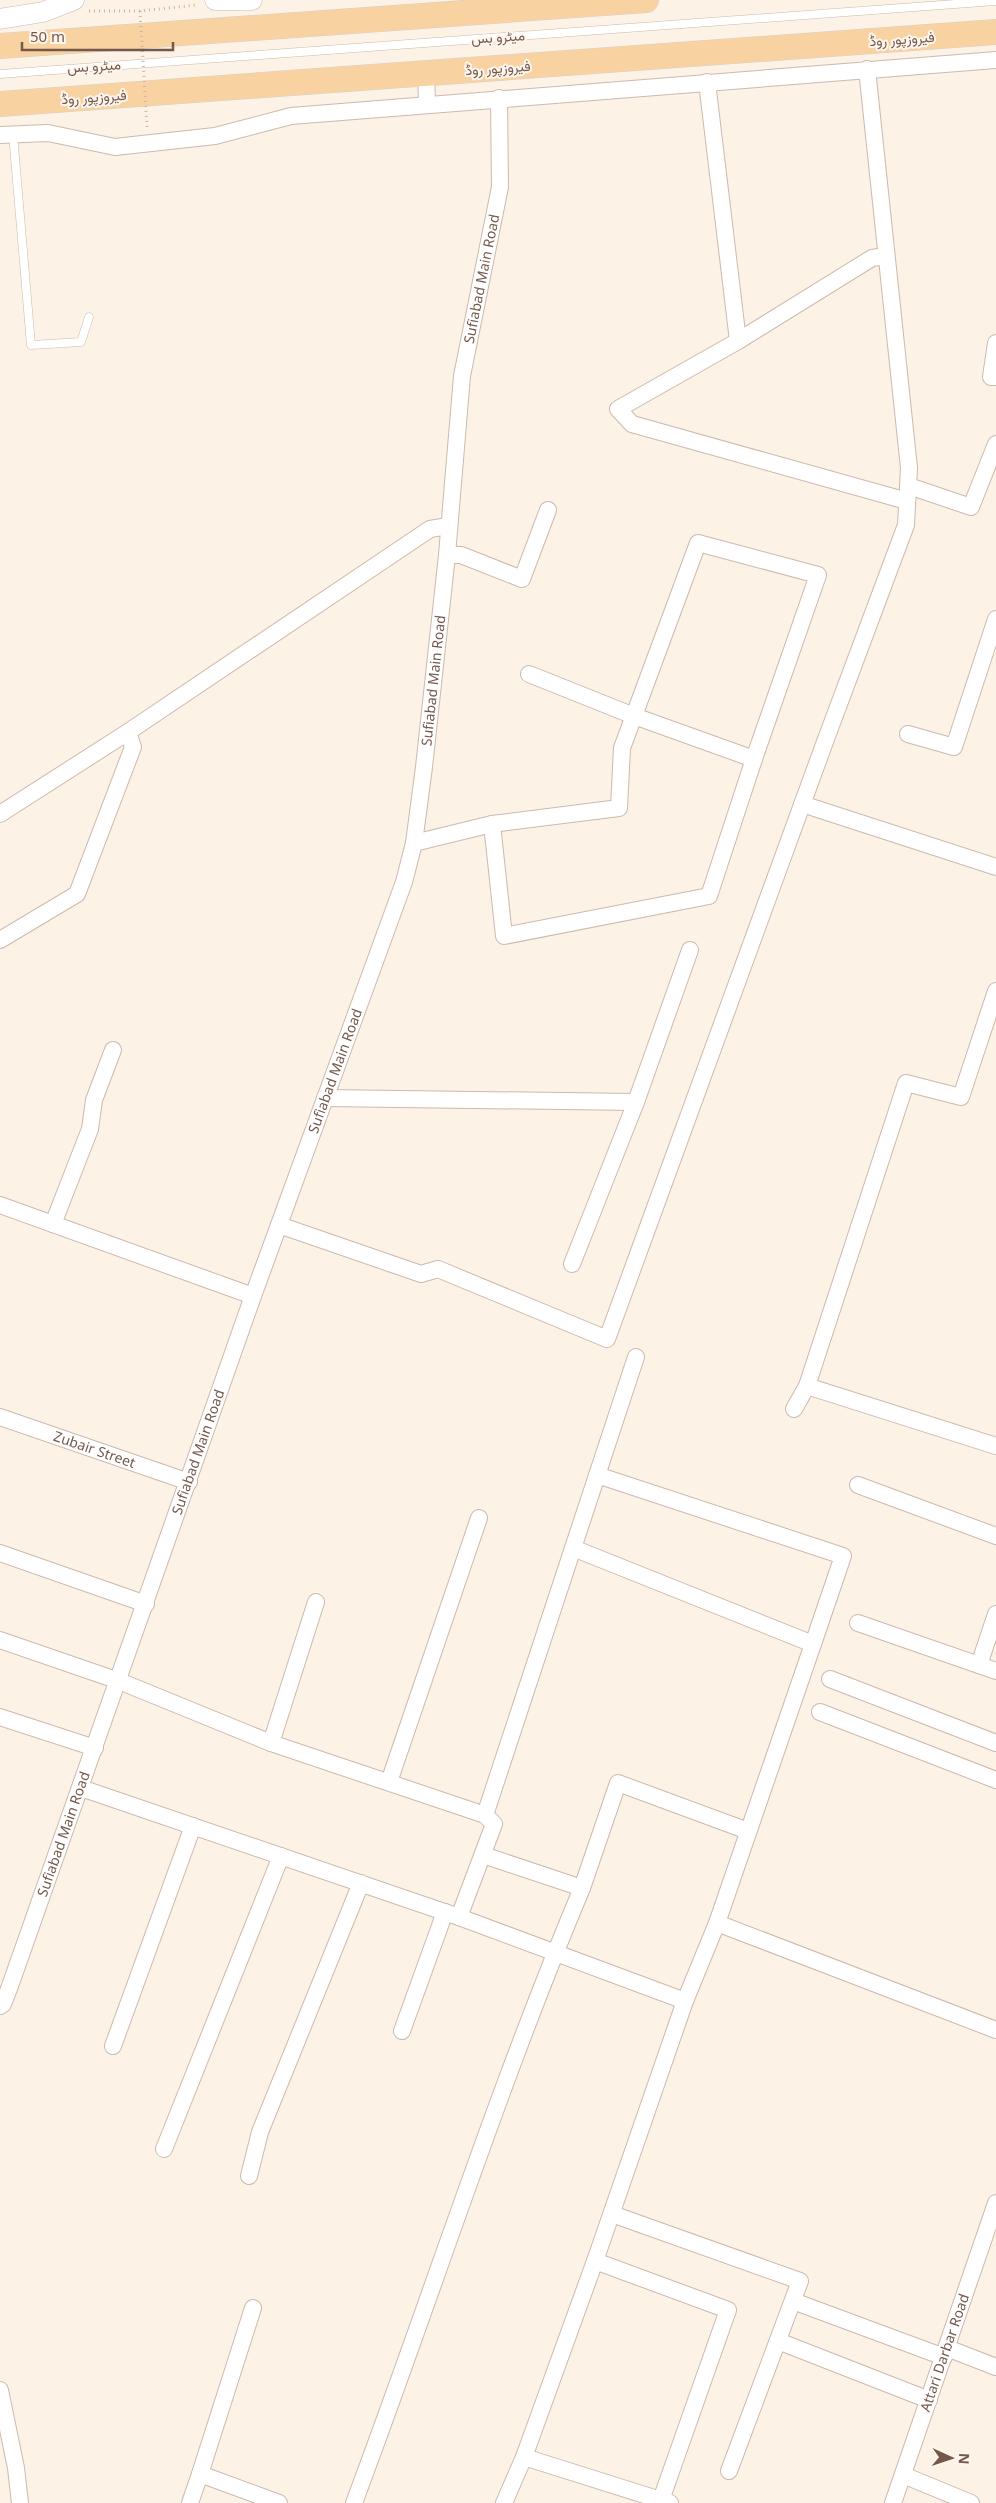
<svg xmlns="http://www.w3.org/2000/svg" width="996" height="2503" viewBox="0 0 996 2503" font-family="'Noto Sans',Vazirmatn,sans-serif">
<rect width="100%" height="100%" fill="#fcf2e6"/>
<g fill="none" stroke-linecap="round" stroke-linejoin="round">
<defs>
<g id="service">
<polyline points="0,74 996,1"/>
<polyline points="13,134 31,345 81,342 89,317"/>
</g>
<g id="minor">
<polyline points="426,73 427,104"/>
<polyline points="707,82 738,341"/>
<polyline points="0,135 48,133 115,147 215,136 291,116 996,60"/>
<polyline points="886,256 872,258 738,341 618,409 632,424 907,501"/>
<polyline points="996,343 991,377 996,377"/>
<polyline points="909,486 971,507 996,444"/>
<polyline points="447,555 461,555 522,579 548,510"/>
<polyline points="908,734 954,747 996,619"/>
<polyline points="802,804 996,867"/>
<polyline points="0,814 128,732 430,529 448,526"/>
<polyline points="492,824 504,936 709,896 754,759 634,716 529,674"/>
<polyline points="414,843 492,824 619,808 622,748 698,543 818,575 754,759"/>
<polyline points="0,940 77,894 133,747 128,732"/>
<polyline points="325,1098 636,1102 690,950"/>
<polyline points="0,1205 253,1296"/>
<polyline points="53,1224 90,1129 94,1100 113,1050"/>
<polyline points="279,1225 421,1274 438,1269 607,1339 826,739 906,525 909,468 867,69"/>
<polyline points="572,1264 636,1102"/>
<polyline points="807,1386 906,1083 961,1097 996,991"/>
<polyline points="794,1409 807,1386 996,1446"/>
<path id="s1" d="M0 1417 189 1482"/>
<polyline points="597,1475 843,1556 813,1644"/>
<polyline points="858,1485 996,1536"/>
<polyline points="0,1553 146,1604"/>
<polyline points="858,1623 996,1671"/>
<polyline points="0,1640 119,1681 271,1743 316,1602"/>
<polyline points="979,1665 996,1614"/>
<polyline points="830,1679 996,1743"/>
<polyline points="820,1712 996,1780"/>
<polyline points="0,1717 95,1748"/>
<polyline points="271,1743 485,1815 636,1357"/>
<polyline points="389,1782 479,1518"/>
<polyline points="81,1788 459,1917 494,1824 485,1815"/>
<polyline points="483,1855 582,1888 618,1783 748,1831"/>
<polyline points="459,1917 685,2001"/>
<polyline points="717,1923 996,2030"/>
<path id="s2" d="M0 2006 3 2004 10 1986 253 1296 404 882 414 843 424 767 447 555 462 376 500 187 499 98"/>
<polyline points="402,2031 445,1912"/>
<polyline points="113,2046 193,1826"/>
<polyline points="164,2149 281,1856"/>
<polyline points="249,2176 260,2132 361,1883"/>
<polyline points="612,2214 800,2281 729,2471"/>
<polyline points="595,2261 728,2310 661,2500"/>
<polyline points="793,2301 944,2357"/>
<polyline points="778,2341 929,2400"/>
<polyline points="947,2348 996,2367"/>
<polyline points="0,2390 16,2468 20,2503"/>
<polyline points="524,2457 670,2503"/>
<polyline points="200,2474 253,2308"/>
<polyline points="903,2475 971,2503"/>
<polyline points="190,2503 200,2474 279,2503"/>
<path d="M354 2503C431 2298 497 2090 582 1888"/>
<polyline points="504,2503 524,2457 595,2261 685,2001 717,1923 813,1644 573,1548"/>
<path id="s3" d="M893 2503 996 2203"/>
</g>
<g id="tertiary">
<polyline points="215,0 252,0"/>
<polyline points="0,19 43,12 74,0"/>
</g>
<g id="primary">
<polyline points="0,46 646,0"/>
<polyline points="0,104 996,32"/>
</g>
</defs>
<use href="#service" stroke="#cdb9ad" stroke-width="9"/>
<use href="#minor" stroke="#cdb9ad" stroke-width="18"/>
<use href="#tertiary" stroke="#cdb9ad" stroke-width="21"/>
<use href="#primary" stroke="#d8d0cd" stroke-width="26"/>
<polyline stroke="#d5b2a2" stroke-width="3" stroke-dasharray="1 4" stroke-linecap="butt" points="89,11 140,11 197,5"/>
<use href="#service" stroke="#fff" stroke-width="8"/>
<use href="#minor" stroke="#fff" stroke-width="16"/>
<use href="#tertiary" stroke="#fff" stroke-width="20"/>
<use href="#primary" stroke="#f8d2a1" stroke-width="25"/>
<polyline stroke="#d5b2a2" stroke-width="3" stroke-dasharray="1 4" stroke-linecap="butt" points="140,11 147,127"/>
</g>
<g text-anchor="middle" stroke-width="4" stroke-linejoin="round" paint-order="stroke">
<g font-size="14" fill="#74584c" stroke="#fef6ed">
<text transform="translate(498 37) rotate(-4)" y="5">میٹرو بس</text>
<text transform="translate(902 39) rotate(-4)" y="5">فیروزپور روڈ</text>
<text transform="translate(94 66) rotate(-4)" y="5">میٹرو بس</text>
<text transform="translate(498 68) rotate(-4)" y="5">فیروزپور روڈ</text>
<text transform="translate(94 97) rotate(-4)" y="5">فیروزپور روڈ</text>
<text dy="5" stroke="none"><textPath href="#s2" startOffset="1804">Sufiabad Main Road</textPath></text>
<text dy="5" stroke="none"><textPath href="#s2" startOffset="1399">Sufiabad Main Road</textPath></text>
<text dy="5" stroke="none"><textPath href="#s2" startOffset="994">Sufiabad Main Road</textPath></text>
<text dy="5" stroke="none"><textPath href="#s1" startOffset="100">Zubair Street</textPath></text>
<text dy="5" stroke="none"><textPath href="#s2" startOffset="589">Sufiabad Main Road</textPath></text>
<text dy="5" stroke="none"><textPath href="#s2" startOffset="184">Sufiabad Main Road</textPath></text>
<text dy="5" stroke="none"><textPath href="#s3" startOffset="159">Attari Darbar Road</textPath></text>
</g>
</g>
<g transform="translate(951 2458) rotate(93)" stroke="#fef6ed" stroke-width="4" paint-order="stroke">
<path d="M0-4L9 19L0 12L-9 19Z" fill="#74584c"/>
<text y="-8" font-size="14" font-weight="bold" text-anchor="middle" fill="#74584c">N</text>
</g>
<path d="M22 42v8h151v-8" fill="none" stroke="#74584c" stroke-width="2.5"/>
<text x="30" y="42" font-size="15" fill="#74584c" stroke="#fef6ed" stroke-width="4" paint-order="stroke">50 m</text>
</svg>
